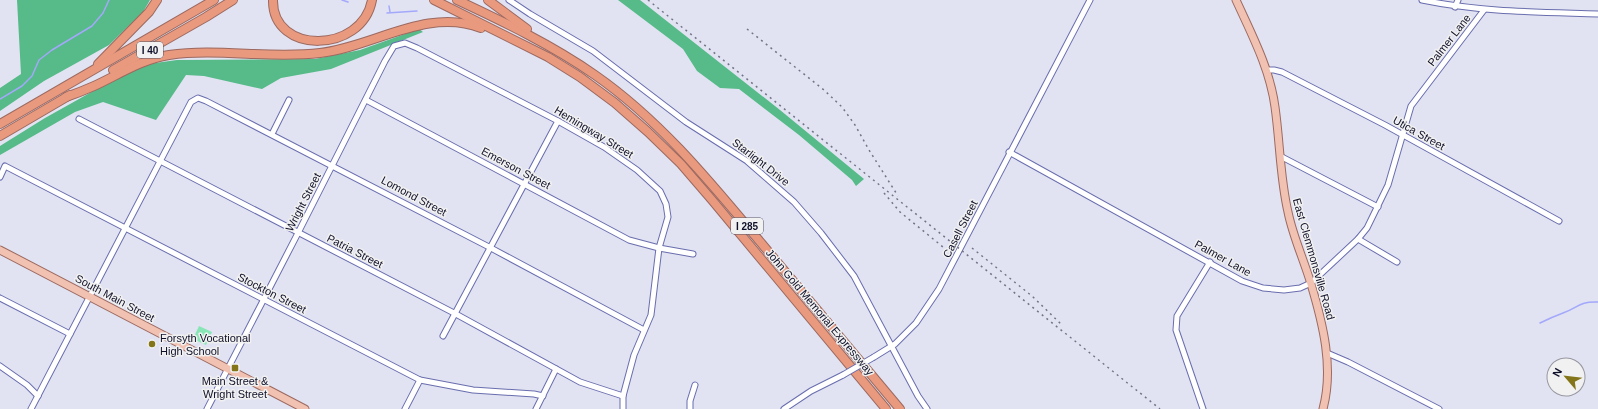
<svg xmlns="http://www.w3.org/2000/svg" width="1598" height="409" viewBox="0 0 1598 409" font-family="Arial,sans-serif">
<rect width="100%" height="100%" fill="#e1e3f2"/>
<polygon fill="#88e5b5" points="199,326 212,332 206,345 193,339"/>
<g fill="#56ba89">
<polygon points="17,0 150,0 143,12 109,45 44,81 0,111 0,88 21,74"/>
<polygon points="618,0 640,0 780,110 864,179 856,186 852,180 799,135 739,89 720,88 697,71 683,49"/>
<polygon points="419,29 423,32 331,69 281,78 262,89 204,76 186,75 156,120 103,102 75,112 0,155 0,146 45,118 113,80 148,64 177,60 315,59 360,50"/>
</g>
<g fill="none" stroke-linecap="round" stroke-linejoin="round">
<g stroke="#a3a8fb" stroke-width="1.5">
<polyline points="342,0 348,2"/>
<polyline points="389,6 390,12"/>
<polyline points="387,13 417,11"/>
<polyline points="0,99 22,86 32,76 39,60 52,50 92,26 103,13 109,0"/>
<path d="M1540 323C1548 319 1555 316 1563 313 1578 308 1579 301 1598 302"/>
</g>
<defs>
<g id="minor">
<polyline points="509,0 530,14 593,51 686,122 747,161 794,202 821,233 854,276 918,396 927,409"/>
<path d="M1422 0C1480 12 1539 12 1598 14"/>
<polyline points="1455,7 1458,0"/>
<polyline points="1267,70 1274,70 1282,72 1385,125 1559,221"/>
<polyline points="366,100 629,240 659,248 693,254"/>
<polyline points="79,119 454,313 580,382 623,396"/>
<polyline points="272,134 289,100"/>
<polyline points="1009,152 1242,281 1263,288 1284,290 1300,288 1311,283 1358,239 1367,228 1388,185 1411,106 1484,10"/>
<polyline points="1280,156 1378,207"/>
<polyline points="0,177 5,166 420,380 473,390 534,394 543,396"/>
<polyline points="1358,239 1397,262"/>
<polyline points="0,298 70,334"/>
<polyline points="443,336 558,121"/>
<polyline points="1327,353 1348,362 1439,409"/>
<polyline points="874,357 895,344 916,323 939,289 1090,0"/>
<polyline points="0,366 27,385 38,396"/>
<polyline points="31,409 191,102 198,98 206,101 489,247 644,330"/>
<polyline points="207,409 298,233 385,61 394,46 405,43 417,48 558,121 604,147 637,170 660,191 666,204 668,217 659,248 651,315 634,355 623,396 623,409"/>
<polyline points="405,409 420,380"/>
<polyline points="536,409 556,369"/>
<polyline points="690,409 690,401 695,385"/>
<polyline points="784,409 811,391 843,375"/>
<polyline points="1203,409 1176,330 1177,316 1210,262"/>
</g>
<g id="major">
<path d="M1236 0C1252 35 1270 69 1275 107 1280 142 1280 178 1288 212 1293 237 1304 260 1311 284 1323 324 1334 368 1323 409"/>
<polyline points="0,250 305,409"/>
</g>
<g id="highway">
<path d="M273 0C272 55 362 54 372 0"/>
<polyline points="434,0 548,57 580,77 615,103 648,132 681,164 712,200 886,409"/>
<path d="M457 0C504 22 552 45 595 75 661 121 711 183 762 244 808 299 854 354 900 409"/>
<polyline points="488,0 527,29"/>
<polyline points="98,64 149,12 157,0"/>
<polyline points="113,70 206,17 233,0"/>
<path d="M66 97C75 94 85 90 94 86 118 75 142 59 169 55 217 48 271 59 320 53 373 47 427 7 481 28"/>
<polyline points="0,124 214,0"/>
<polyline points="0,136 70,95"/>
</g>
</defs>
<use href="#minor" stroke="#696dae" stroke-width="7"/>
<use href="#major" stroke="#9c6960" stroke-width="9"/>
<use href="#highway" stroke="#9c6960" stroke-width="10"/>
<use href="#minor" stroke="#fff" stroke-width="5"/>
<use href="#major" stroke="#f1c2b2" stroke-width="7"/>
<use href="#highway" stroke="#e8997e" stroke-width="8"/>
<g stroke="#727387" stroke-width="1.5" stroke-dasharray="2 4" stroke-linecap="butt">
<polyline points="648,0 1160,409"/>
<polyline points="747,29 824,90 842,107 855,125 869,150 898,196"/>
<polyline points="884,193 900,212 943,247"/>
<polyline points="972,248 1032,296 1063,326"/>
</g>
<defs>
<polyline id="minor-bridge" points="843,375 874,357"/>
</defs>
<use href="#minor-bridge" stroke="#696dae" stroke-width="7" stroke-linecap="butt"/>
<use href="#minor-bridge" stroke="#fff" stroke-width="5"/>
</g>
<g fill="#837518" stroke="#f1f1f1" stroke-width="1.5">
<circle cx="152" cy="344" r="4"/>
<rect x="231" y="364" width="8" height="8" rx="2"/>
</g>
<g text-anchor="middle" stroke-width="3" stroke-linejoin="round" paint-order="stroke">
<g fill="#f1f1f1" stroke="#535465" stroke-width="1">
<rect x="137" y="42" width="26" height="16" rx="3"/>
<rect x="731" y="218" width="32" height="16" rx="3"/>
</g>
<g font-size="10" font-weight="bold" fill="#0f1029">
<text x="150" y="54">I 40</text>
<text x="747" y="230">I 285</text>
</g>
<g font-size="11" fill="#0f1029" stroke="#f1f1f1">
<text transform="translate(1449 40) rotate(-52)" y="4">Palmer Lane</text>
<text transform="translate(594 132) rotate(31)" y="4">Hemingway Street</text>
<text transform="translate(1419 133) rotate(29)" y="4">Utica Street</text>
<text transform="translate(761 162) rotate(38)" y="4">Starlight Drive</text>
<text transform="translate(516 168) rotate(28)" y="4">Emerson Street</text>
<text transform="translate(414 196) rotate(28)" y="4">Lomond Street</text>
<text transform="translate(303 202) rotate(-63)" y="4">Wright Street</text>
<text transform="translate(960 229) rotate(-63)" y="4">Casell Street</text>
<text transform="translate(355 251) rotate(27)" y="4">Patria Street</text>
<text transform="translate(1223 258) rotate(29)" y="4">Palmer Lane</text>
<text transform="translate(1314 259) rotate(74)" y="4">East Clemmonsville Road</text>
<text transform="translate(272 293) rotate(27)" y="4">Stockton Street</text>
<text transform="translate(115 298) rotate(28)" y="4">South Main Street</text>
<text transform="translate(820 312) rotate(50)" y="4">John Gold Memorial Expressway</text>
</g>
<g font-size="11" fill="#0f1029" stroke="#f1f1f1" text-anchor="start">
<text x="160" y="342">Forsyth Vocational<tspan x="160" dy="13">High School</tspan></text>
<text x="235" y="385" text-anchor="middle">Main Street &amp;<tspan x="235" dy="13">Wright Street</tspan></text>
</g>
</g>
<g transform="translate(1566 377) rotate(298)"><circle r="19" fill="#f1f1f1" stroke="#9797a1"/>
<path d="M0-3L7 15L0 10L-7 15Z" fill="#837518"/>
<text y="-6" font-size="11" font-weight="bold" text-anchor="middle" fill="#0f1029">N</text>
</g>
</svg>
